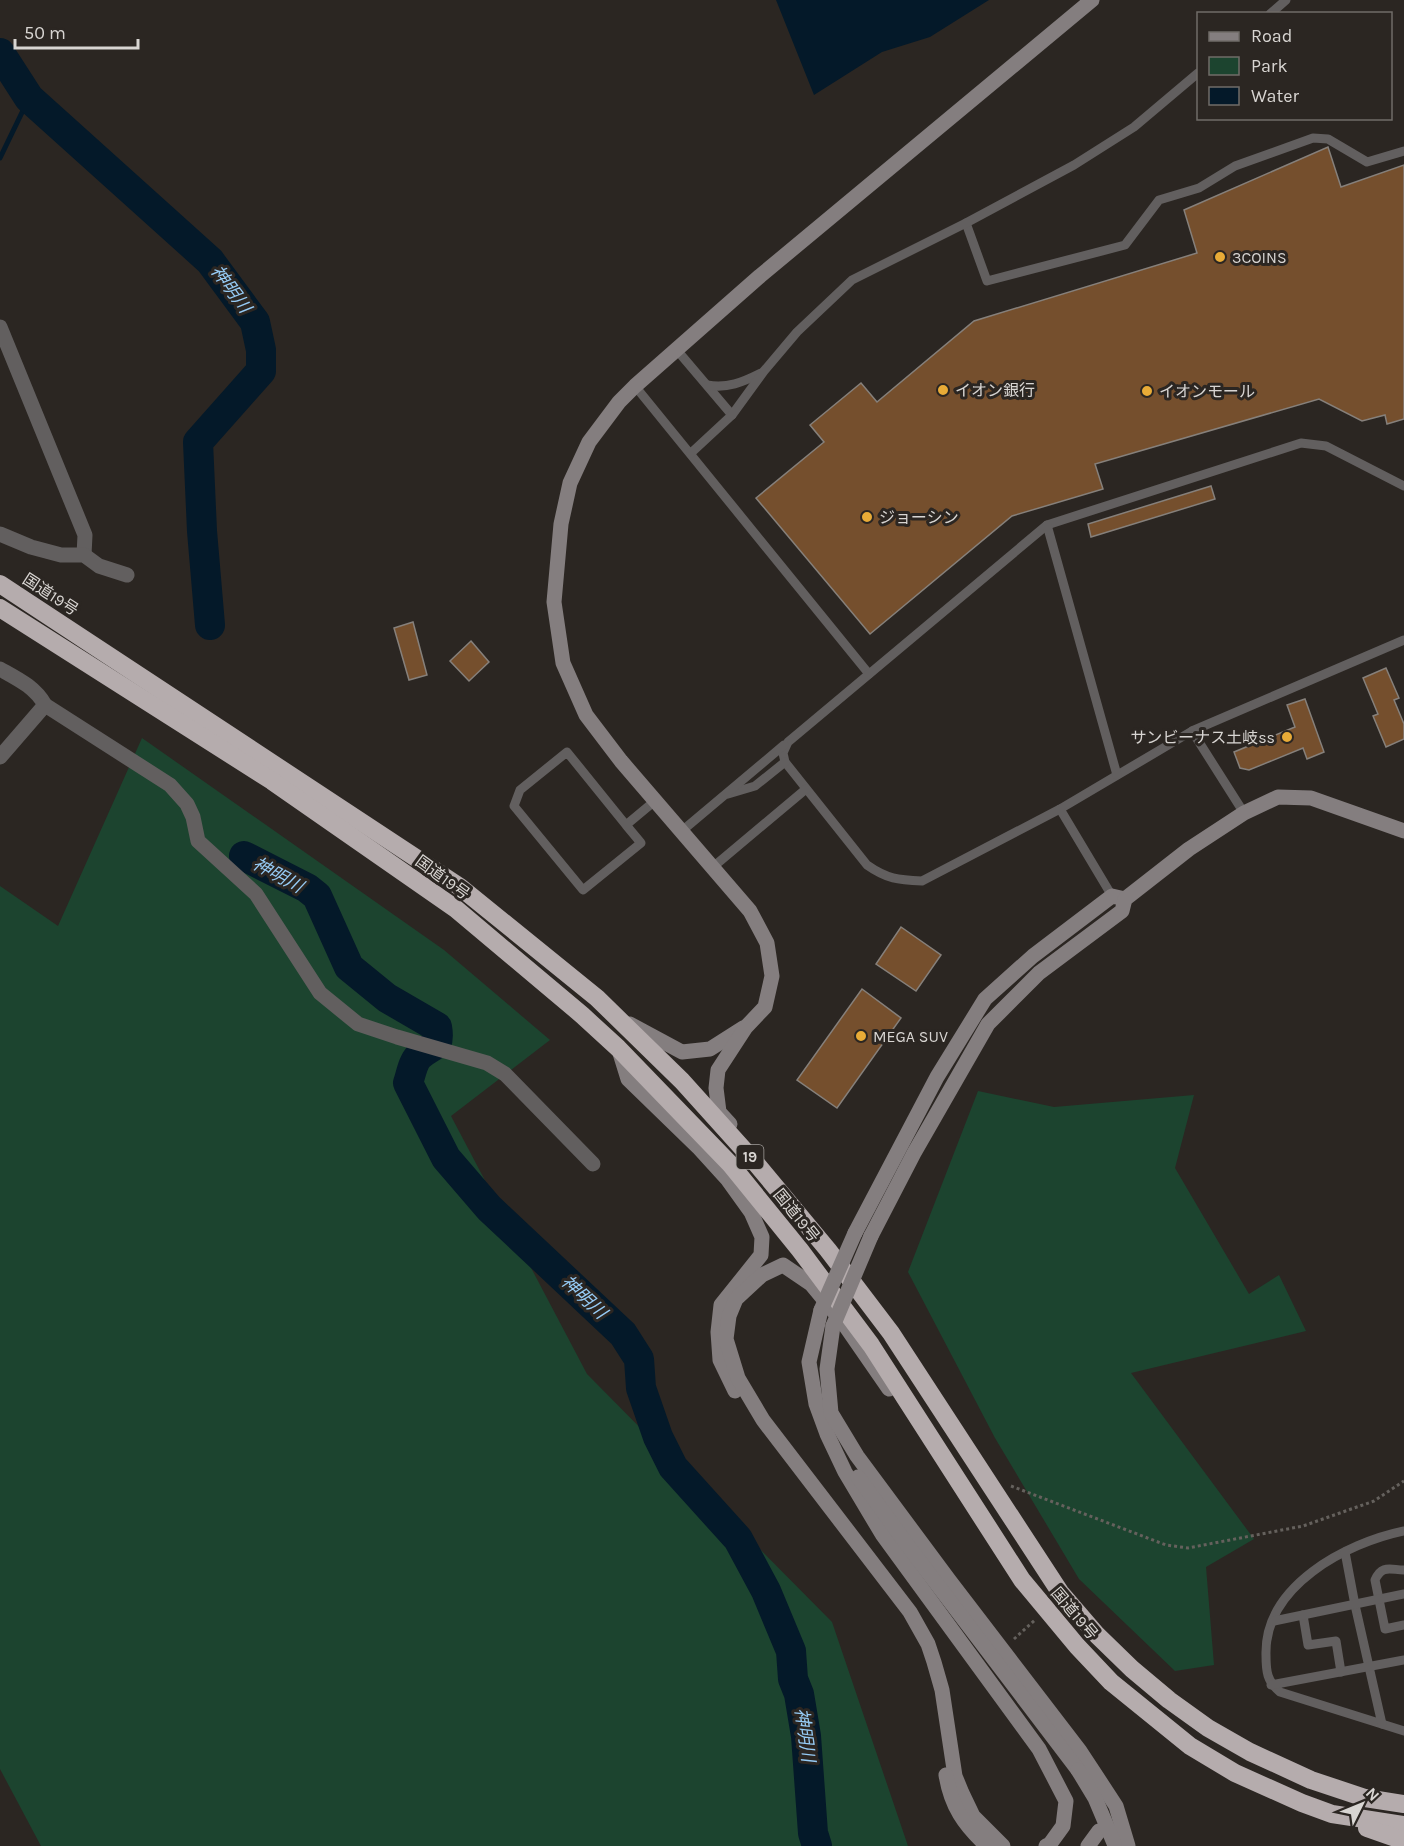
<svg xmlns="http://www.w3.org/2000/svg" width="1404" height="1846" viewBox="0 0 1404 1846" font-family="Karla,'Noto Sans JP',sans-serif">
<rect width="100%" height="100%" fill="#2b2622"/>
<g fill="#1c442f">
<polygon points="142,738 444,950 550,1040 451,1116 587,1374 832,1622 908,1846 41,1846 0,1769 0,886 58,926"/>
<polygon points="978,1091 1054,1107 1194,1095 1175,1168 1249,1294 1279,1275 1306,1331 1131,1373 1254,1539 1206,1567 1214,1665 1175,1671 1079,1579 995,1438 908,1272"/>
</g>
<polygon fill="#041929" points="776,0 989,0 930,37 882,52 814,95"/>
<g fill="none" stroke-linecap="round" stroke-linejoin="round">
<polyline stroke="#041929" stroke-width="5" points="0,158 29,98"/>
<g stroke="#041929" stroke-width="30">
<polyline points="0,53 29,98 210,261 255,322 261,350 261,371 198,442 202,531 210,625"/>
<path d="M244 856 307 888 317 896 349 967 387 998 437 1027C441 1049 432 1044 419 1056 413 1062 411 1074 408 1083L446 1158 489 1208 623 1334 639 1359 641 1388 658 1437 673 1467 738 1539 766 1591 791 1651 793 1679 799 1694 806 1736 813 1833 817 1846"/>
</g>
</g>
<g fill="#754f2d" stroke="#86807b" stroke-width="1.5">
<polygon points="1328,147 1341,187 1404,165 1404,419 1387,424 1385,415 1362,421 1319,399 1095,464 1103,489 1012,516 870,634 756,498 824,442 810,425 861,383 877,402 974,321 1197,253 1184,210"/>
<polygon points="1211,486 1215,499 1091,537 1088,524"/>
<polygon points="413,622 427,675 409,680 394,628"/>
<polygon points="471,641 489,662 469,681 450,661"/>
<polygon points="1386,668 1399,698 1394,700 1404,724 1404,739 1386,747 1373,716 1378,714 1363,678"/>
<polygon points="1305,699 1324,752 1307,759 1303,748 1249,770 1240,768 1234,752 1295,727 1287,705"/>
<polygon points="901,927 941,955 916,991 876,964"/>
<polygon points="862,989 901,1018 837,1108 797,1080"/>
</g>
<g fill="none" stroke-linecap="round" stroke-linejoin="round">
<g stroke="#65615d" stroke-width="3" stroke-dasharray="3 3" stroke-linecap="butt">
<polyline points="1011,1486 1166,1545 1188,1548 1303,1526 1374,1501 1404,1481"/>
<polyline points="1014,1639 1035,1620"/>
</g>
<g stroke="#625f5f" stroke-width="9">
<polyline points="1270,14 1286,0"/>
<polyline points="966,223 987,281 1125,245 1159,200 1199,188 1235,166 1313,138 1328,139 1367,162 1404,151"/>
<polyline points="676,349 732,415"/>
<path d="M707 385C727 389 743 382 761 373"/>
<polyline points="635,386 869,674"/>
<polyline points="691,453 732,415 764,371 797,332 852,280 966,223 1074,165 1134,127 1198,73"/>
<path d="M1404 486 1326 446 1301 443 1047 525 788 742 783 753 785 762 867 865C887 879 898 880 922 881L1060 809 1192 731 1404 640"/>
<polyline points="1047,525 1117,775"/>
<polyline points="1192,731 1244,813"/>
<polyline points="728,794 755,786 785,762"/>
<polyline points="1060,809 1112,896"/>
<polyline points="626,825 567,752 520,790 514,806 583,890 641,843 626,825 656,800"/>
<polyline points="683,830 784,745"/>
<polyline points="713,867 806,789"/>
<path d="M1404 1531C1346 1543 1264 1586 1266 1655 1266 1672 1267 1681 1280 1692L1404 1731"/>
<polyline points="1345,1552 1355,1605 1382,1724"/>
<path d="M1404 1570C1391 1570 1382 1564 1375 1580L1385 1629 1404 1625"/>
<polyline points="1303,1615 1308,1645 1336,1641 1341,1672"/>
<polyline points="1274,1621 1404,1594"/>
<polyline points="1271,1685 1404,1660"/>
</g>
<g stroke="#625f5f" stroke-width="15">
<polyline points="0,327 85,535 84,555"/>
<polyline points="0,534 31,547 61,555 84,555 99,566 127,575"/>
<path d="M0 669C18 679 35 687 45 705L170 785 187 804 193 817 198 841 256 894 320 993 358 1024 397 1037 487 1063 505 1074 593 1164"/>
<polyline points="0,757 45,705"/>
</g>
<g stroke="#847e7f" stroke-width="15">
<polyline points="630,1024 682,1052 710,1049 743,1028"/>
<polyline points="619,1050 628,1079 698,1147 728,1180 751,1212 762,1237 761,1255 721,1305 718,1332 720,1360 735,1391"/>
<polyline points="730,1124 719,1112 716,1088 718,1070 746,1027 765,1007 772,976 767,943 750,911 621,761 586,715 563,663 554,602 561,524 570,483 589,442 619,402 635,386 760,276 1092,0"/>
<polyline points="855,1233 937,1077 985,999 1033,956 1112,896 1125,899"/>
<polyline points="871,1236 914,1153 988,1024 1039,973 1122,911 1125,899 1189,849 1244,813 1278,797 1311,798 1404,831"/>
<polyline points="821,1310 809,1362 816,1404 827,1434 845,1472 882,1534 1039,1749 1066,1801 1063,1826 1050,1844 1046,1846"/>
<polyline points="833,1326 827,1369 831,1413 857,1456 949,1580 1080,1751 1116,1806 1128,1846"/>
<polyline points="889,1389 844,1324 811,1284 783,1265 762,1275 736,1299 729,1316 726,1339 738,1378 763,1420 910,1612 928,1644 934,1662 942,1690 955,1776 962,1793 973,1816 1003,1846"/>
<polyline points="858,1477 911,1550 1078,1770"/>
<path d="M946 1775C951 1806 964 1825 987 1846"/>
<polyline points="1088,1846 1099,1831"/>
</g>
<g stroke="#b5acad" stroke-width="18">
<polyline points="0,584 460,887 597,998 682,1081 754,1161 828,1250 891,1333 1060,1592 1097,1635 1132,1669 1169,1700 1208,1728 1250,1752 1311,1780 1365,1798 1404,1804"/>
<polyline points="0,608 272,781 456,909 582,1015 618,1048 731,1165 800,1250 871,1345 1022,1580 1077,1646 1111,1682 1190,1746 1235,1773 1302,1803 1332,1814 1404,1825"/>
<polyline points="1367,1828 1404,1841"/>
</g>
<g stroke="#847e7f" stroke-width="15">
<polyline points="821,1310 855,1233"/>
<polyline points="833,1326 871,1236"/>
<polyline points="1078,1770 1095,1798 1114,1843"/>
</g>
</g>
<g fill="#e8ab37" stroke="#2b2622" stroke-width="2">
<circle cx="1220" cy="257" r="6"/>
<circle cx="943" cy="390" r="6"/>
<circle cx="1147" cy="391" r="6"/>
<circle cx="867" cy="517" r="6"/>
<circle cx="1287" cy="737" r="6"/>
<circle cx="861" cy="1036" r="6"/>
</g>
<g text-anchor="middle" stroke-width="6" stroke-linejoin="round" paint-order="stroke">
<rect fill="#2b2622" stroke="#a4a09d" stroke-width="1.5" x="736.5" y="1145" width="27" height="24" rx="4.5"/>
<g font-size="15" font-weight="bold" fill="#d8d5d2">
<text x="750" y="1162">19</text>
</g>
<g font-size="16" fill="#d8d5d2" stroke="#2b2622" text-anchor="start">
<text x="1232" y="263">3COINS</text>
<text x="955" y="396">イオン銀行</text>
<text x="1159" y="397">イオンモール</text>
<text x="879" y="523">ジョーシン</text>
<text x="1275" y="743" text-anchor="end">サンビーナス土岐ss</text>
<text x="873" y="1042">MEGA SUV</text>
</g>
<g font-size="16" fill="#d8d5d2" stroke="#2b2622">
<text transform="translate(51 594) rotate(33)" y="6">国道19号</text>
<text transform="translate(443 877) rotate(36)" y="6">国道19号</text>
<text transform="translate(797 1215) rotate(51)" y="6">国道19号</text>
<text transform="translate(1075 1613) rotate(50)" y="6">国道19号</text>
</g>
<g font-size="18" font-style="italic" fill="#96cbf5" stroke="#2b2622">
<text transform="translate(231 289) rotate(54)" y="6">神明川</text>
<text transform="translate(278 875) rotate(29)" y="6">神明川</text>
<text transform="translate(584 1297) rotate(43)" y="6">神明川</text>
<text transform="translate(805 1735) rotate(82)" y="6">神明川</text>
</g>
</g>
<rect x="1197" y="12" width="195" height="108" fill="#2b2622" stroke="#706c68" stroke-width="1.5"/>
<rect x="1209" y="32" width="30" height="9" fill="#847e7f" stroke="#706c68" stroke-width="1.5"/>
<text x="1251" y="42" font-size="18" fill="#d8d5d2">Road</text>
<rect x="1209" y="57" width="30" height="18" fill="#1c442f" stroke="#706c68" stroke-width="1.5"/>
<text x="1251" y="72" font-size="18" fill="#d8d5d2">Park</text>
<rect x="1209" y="87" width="30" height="18" fill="#041929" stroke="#706c68" stroke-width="1.5"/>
<text x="1251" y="102" font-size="18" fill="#d8d5d2">Water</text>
<g transform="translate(1362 1804) rotate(47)" stroke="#2b2622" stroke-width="4.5" paint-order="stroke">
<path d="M0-4.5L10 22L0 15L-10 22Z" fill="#d8d5d2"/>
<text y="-9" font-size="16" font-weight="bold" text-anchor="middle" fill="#d8d5d2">N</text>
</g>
<path d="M15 39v9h123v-9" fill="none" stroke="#d8d5d2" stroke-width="3"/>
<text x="24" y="39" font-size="18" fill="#d8d5d2" stroke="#2b2622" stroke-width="4.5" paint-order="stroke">50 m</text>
</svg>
